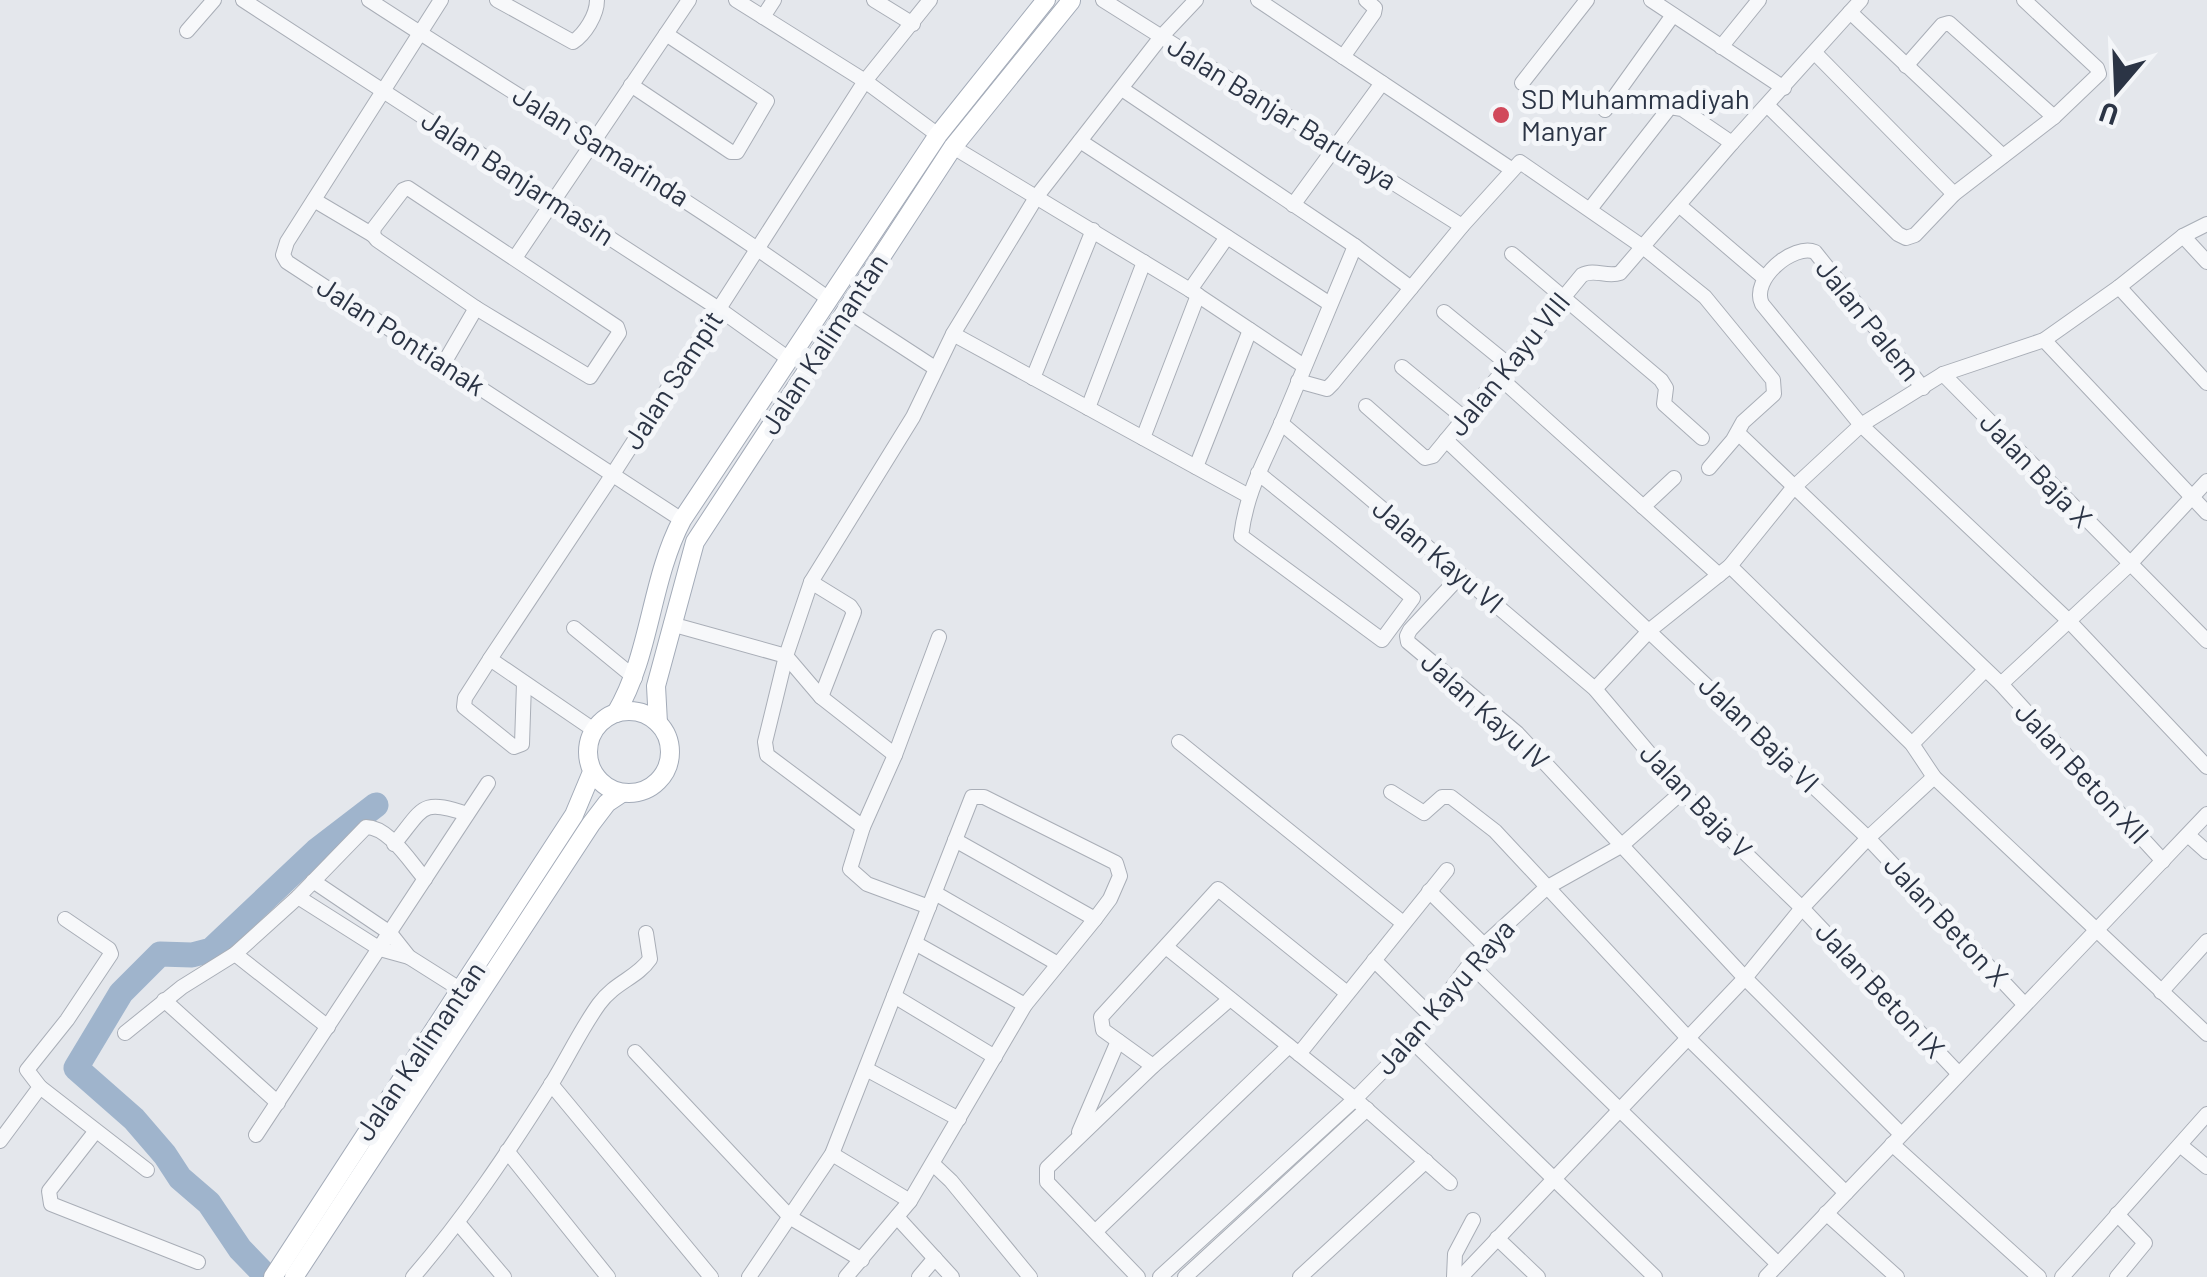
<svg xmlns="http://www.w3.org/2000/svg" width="2207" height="1277" viewBox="0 0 2207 1277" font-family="Barlow,sans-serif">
<rect width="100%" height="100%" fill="#e4e7ec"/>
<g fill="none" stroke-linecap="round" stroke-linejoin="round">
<polyline stroke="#9fb4cc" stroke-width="25" points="267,1277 240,1249 209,1203 180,1178 165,1155 134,1119 76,1068 121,993 160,954 192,955 211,950 316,851 376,805"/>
<defs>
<g id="minor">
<polyline points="243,0 719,309 789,359"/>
<path d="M369 0C522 100 680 192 829 299"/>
<polyline points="441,0 287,242 283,255 287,262 682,520"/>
<path d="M497 0 573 42C585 34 597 15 597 0"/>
<polyline points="736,0 865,81 938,135"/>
<polyline points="874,0 913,24"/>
<polyline points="1103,0 1462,226"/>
<polyline points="1258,0 1511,169"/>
<polyline points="1651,0 1784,88"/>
<polyline points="1850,12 2003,156"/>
<polyline points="763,17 774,0"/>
<polyline points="187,31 214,0"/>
<polyline points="1721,47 1759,0"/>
<polyline points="1815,53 1954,194"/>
<polyline points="1343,57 1374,13 1375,8 1366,0"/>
<polyline points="1906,66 1942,25 1949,23 2054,117"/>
<polyline points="1522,83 1587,0"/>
<polyline points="631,85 731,152 737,152 767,101 666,34"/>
<polyline points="1122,89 1355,246 1411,288"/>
<polyline points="1768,106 1898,234 1906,238 1915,235 1954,194 2054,117 2099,74 2097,68 2024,0"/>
<polyline points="1605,110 1673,15"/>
<polyline points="1080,141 1330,304"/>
<polyline points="953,147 1190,290 1304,366"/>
<polygon points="408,188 617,327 619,333 590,377 476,308 377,240 373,235 374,228 403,190"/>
<polyline points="314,200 373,235"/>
<polyline points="1293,205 1382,83"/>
<polyline points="1680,206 1763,277"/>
<polyline points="1590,209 1670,107 1682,109 1732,143"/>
<polyline points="2183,236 2207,262"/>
<polyline points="1512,254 1661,380 1666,388 1664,404 1702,438"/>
<polyline points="515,258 689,0"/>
<polyline points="2119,287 2207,383"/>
<polyline points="1190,290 1227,237"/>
<polyline points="846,310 935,368"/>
<polyline points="1444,312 1509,365"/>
<polyline points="953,334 1247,495"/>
<polyline points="2044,340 2207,513"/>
<polyline points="444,363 476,308"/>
<polyline points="1402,367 1464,418"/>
<polyline points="1943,374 2207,641"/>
<polyline points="1499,377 1719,575"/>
<polyline points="1033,378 1093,230"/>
<polyline points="1298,381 1327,389 1333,383 1462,226 1520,162 1643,247 1705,297 1773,380 1774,394 1743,422 1733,440 1709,468"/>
<path d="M1923 388 1815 252C1794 243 1750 279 1762 304L1861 425 2068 620 2207 767"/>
<path d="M1366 406 1425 458 1433 456 1582 275C1595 268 1607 278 1620 273L1732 143 1861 0"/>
<polyline points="1088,408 1144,262"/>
<polyline points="1281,423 1595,689 1682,792 1802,908 1958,1073"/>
<polyline points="1738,433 2001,684 2163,861"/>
<polyline points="1143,438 1198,295"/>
<polyline points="1446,440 1868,838 2024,1004"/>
<polyline points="1196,467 1250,330"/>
<path d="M1258 473 1413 598 1382 640 1241 536C1247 489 1265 462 1283 419 1307 361 1331 304 1355 246"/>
<polyline points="1643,507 1674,478"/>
<polyline points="1730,566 1912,744 1934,777 2207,1034"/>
<polyline points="1461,575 1410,630 1407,636 1408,642 1517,733 1745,978 1901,1134"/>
<polyline points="811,582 850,606 854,612 821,697"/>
<polyline points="671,624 786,656 821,697 895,755"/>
<polyline points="574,628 635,678"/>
<polyline points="490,659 465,698 464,707 514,747 522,744 524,683"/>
<polyline points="2001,684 2129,565 2207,481"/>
<polyline points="1595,689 1650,630 1730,566 1793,488 1861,425 1943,374 2044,340 2119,287 2183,236 2207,224"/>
<polyline points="594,730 490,659 613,474 865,81 930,0"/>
<polyline points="1179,742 1403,923"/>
<polyline points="1912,744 1985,670"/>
<polyline points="1391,792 1424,813 1442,797 1451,797 1495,831 1688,1038 1846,1193"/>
<polyline points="863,827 767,755 765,742 786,656 811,582 913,417 953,334 1037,196 1161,37 1196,0"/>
<polyline points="2188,835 2207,852"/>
<polyline points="955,840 1095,919"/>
<path d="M394 844C424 808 420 798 467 814"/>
<polyline points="313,881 390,933 409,957 477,1000"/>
<polyline points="1429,891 1484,945"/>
<polyline points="935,893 1058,964"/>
<polyline points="298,897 380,949 409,957"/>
<polyline points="929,907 867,884 850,869 863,827 895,755 939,637"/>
<polyline points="915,943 1025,1005"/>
<polyline points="1166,947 1355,1099 1450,1183"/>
<polyline points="235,954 328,1027"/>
<polyline points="1374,960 1431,1016"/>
<polyline points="1470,964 1778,1264"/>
<polyline points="2161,992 2207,941"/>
<polyline points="894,996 995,1057"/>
<polyline points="164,1000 278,1103"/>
<path d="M125 1033 182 987 235 954 298 897 366 827C389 827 410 862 425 879"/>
<polyline points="1412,1041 1655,1277"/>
<polyline points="635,1052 791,1218 862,1260"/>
<polyline points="1299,1054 1447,870"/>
<polyline points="1153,1066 1103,1030 1101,1017 1218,889 1347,993"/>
<polyline points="866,1069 959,1119"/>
<polyline points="551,1084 711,1277"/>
<polyline points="40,1087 147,1170"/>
<polyline points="95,1132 49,1191 51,1204 198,1262"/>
<polyline points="1079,1132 1118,1041"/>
<polyline points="256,1135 488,783"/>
<polyline points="0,1141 40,1087 27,1070 67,1020 111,954 109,949 65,919"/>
<polyline points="1892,1144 2039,1277"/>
<polyline points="2180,1145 2207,1167"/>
<polyline points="507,1151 608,1277"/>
<polyline points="832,1154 910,1201"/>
<polyline points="933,1164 951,1181 1030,1277"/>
<polyline points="1826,1213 1897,1277"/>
<polyline points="897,1217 952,1277"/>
<polyline points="459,1224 504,1277"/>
<polyline points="1096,1231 1289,1046"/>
<polyline points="1497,1238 1538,1277"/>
<path d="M413 1277C465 1217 509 1151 552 1083 568 1057 581 1029 599 1004 615 982 637 978 650 959L646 933"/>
<polyline points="749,1277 832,1154 972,797 984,797 1116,863 1120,876 1110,899 1095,919 1025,1005 910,1201 846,1277"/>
<polyline points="919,1277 935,1258"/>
<polyline points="1138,1277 1047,1182 1047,1168 1153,1066 1230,999"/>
<polyline points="1160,1277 1355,1099 1412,1041 1484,945 1546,888 1621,846 1682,792"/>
<polyline points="1185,1277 1367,1109"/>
<polyline points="1300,1277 1426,1161"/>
<polyline points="1454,1277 1455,1254 1473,1220"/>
<polyline points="1461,1277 1745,978 1802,908 1868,838 1934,777"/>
<polyline points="1766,1277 2207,814"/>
<polyline points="2062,1277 2207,1114"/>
<polyline points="2117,1277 2145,1243 2117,1214"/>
</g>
<g id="major">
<circle cx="629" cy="752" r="41"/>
<path d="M616 713C651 654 650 581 682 520L938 135 1046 0"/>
<polyline points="658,723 656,686 695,542 953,147 1071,1"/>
<polyline points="273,1277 574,815 592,772"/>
<polyline points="294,1277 591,824 607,803 622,793"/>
</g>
</defs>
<use href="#minor" stroke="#a9aeb7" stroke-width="16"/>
<use href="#major" stroke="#a3abb8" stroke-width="20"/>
<use href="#minor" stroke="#f7f8fa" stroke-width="14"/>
<use href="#major" stroke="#fff" stroke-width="18"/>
</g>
<circle fill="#d1495b" stroke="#f4f6f9" stroke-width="4" cx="1501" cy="115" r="10"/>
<g text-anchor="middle" stroke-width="10" stroke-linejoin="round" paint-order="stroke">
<g font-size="28" fill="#2b3445" stroke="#f4f6f9" text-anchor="start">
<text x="1521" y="109">SD Muhammadiyah<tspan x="1521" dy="32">Manyar</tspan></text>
</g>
<g font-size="28" fill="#2b3445" stroke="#f4f6f9">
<text transform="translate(1282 113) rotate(32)" y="10">Jalan Banjar Baruraya</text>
<text transform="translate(601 146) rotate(32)" y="10">Jalan Samarinda</text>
<text transform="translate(518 178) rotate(33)" y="10">Jalan Banjarmasin</text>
<text transform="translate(1868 320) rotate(51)" y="10">Jalan Palem</text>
<text transform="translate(401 336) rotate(33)" y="10">Jalan Pontianak</text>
<text transform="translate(824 344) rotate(-57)" y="10">Jalan Kalimantan</text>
<text transform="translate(1509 364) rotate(-51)" y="10">Jalan Kayu VIII</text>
<text transform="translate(673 380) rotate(-57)" y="10">Jalan Sampit</text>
<text transform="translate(2036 470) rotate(46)" y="10">Jalan Baja X</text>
<text transform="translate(1438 556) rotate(40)" y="10">Jalan Kayu VI</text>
<text transform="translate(1485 711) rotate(42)" y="10">Jalan Kayu IV</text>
<text transform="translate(1759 734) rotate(44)" y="10">Jalan Baja VI</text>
<text transform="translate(2082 773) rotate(47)" y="10">Jalan Beton XII</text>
<text transform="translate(1696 801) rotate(46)" y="10">Jalan Baja V</text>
<text transform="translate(1946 921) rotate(47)" y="10">Jalan Beton X</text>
<text transform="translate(1880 990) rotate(47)" y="10">Jalan Beton IX</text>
<text transform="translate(1445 997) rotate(-49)" y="10">Jalan Kayu Raya</text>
<text transform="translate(420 1051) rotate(-56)" y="10">Jalan Kalimantan</text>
</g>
</g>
<g transform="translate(2117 90) rotate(199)" stroke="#f4f6f9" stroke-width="8" paint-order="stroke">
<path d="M0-8L18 38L0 25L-18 38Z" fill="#2b3445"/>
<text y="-15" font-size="28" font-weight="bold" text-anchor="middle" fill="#2b3445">U</text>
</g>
</svg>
